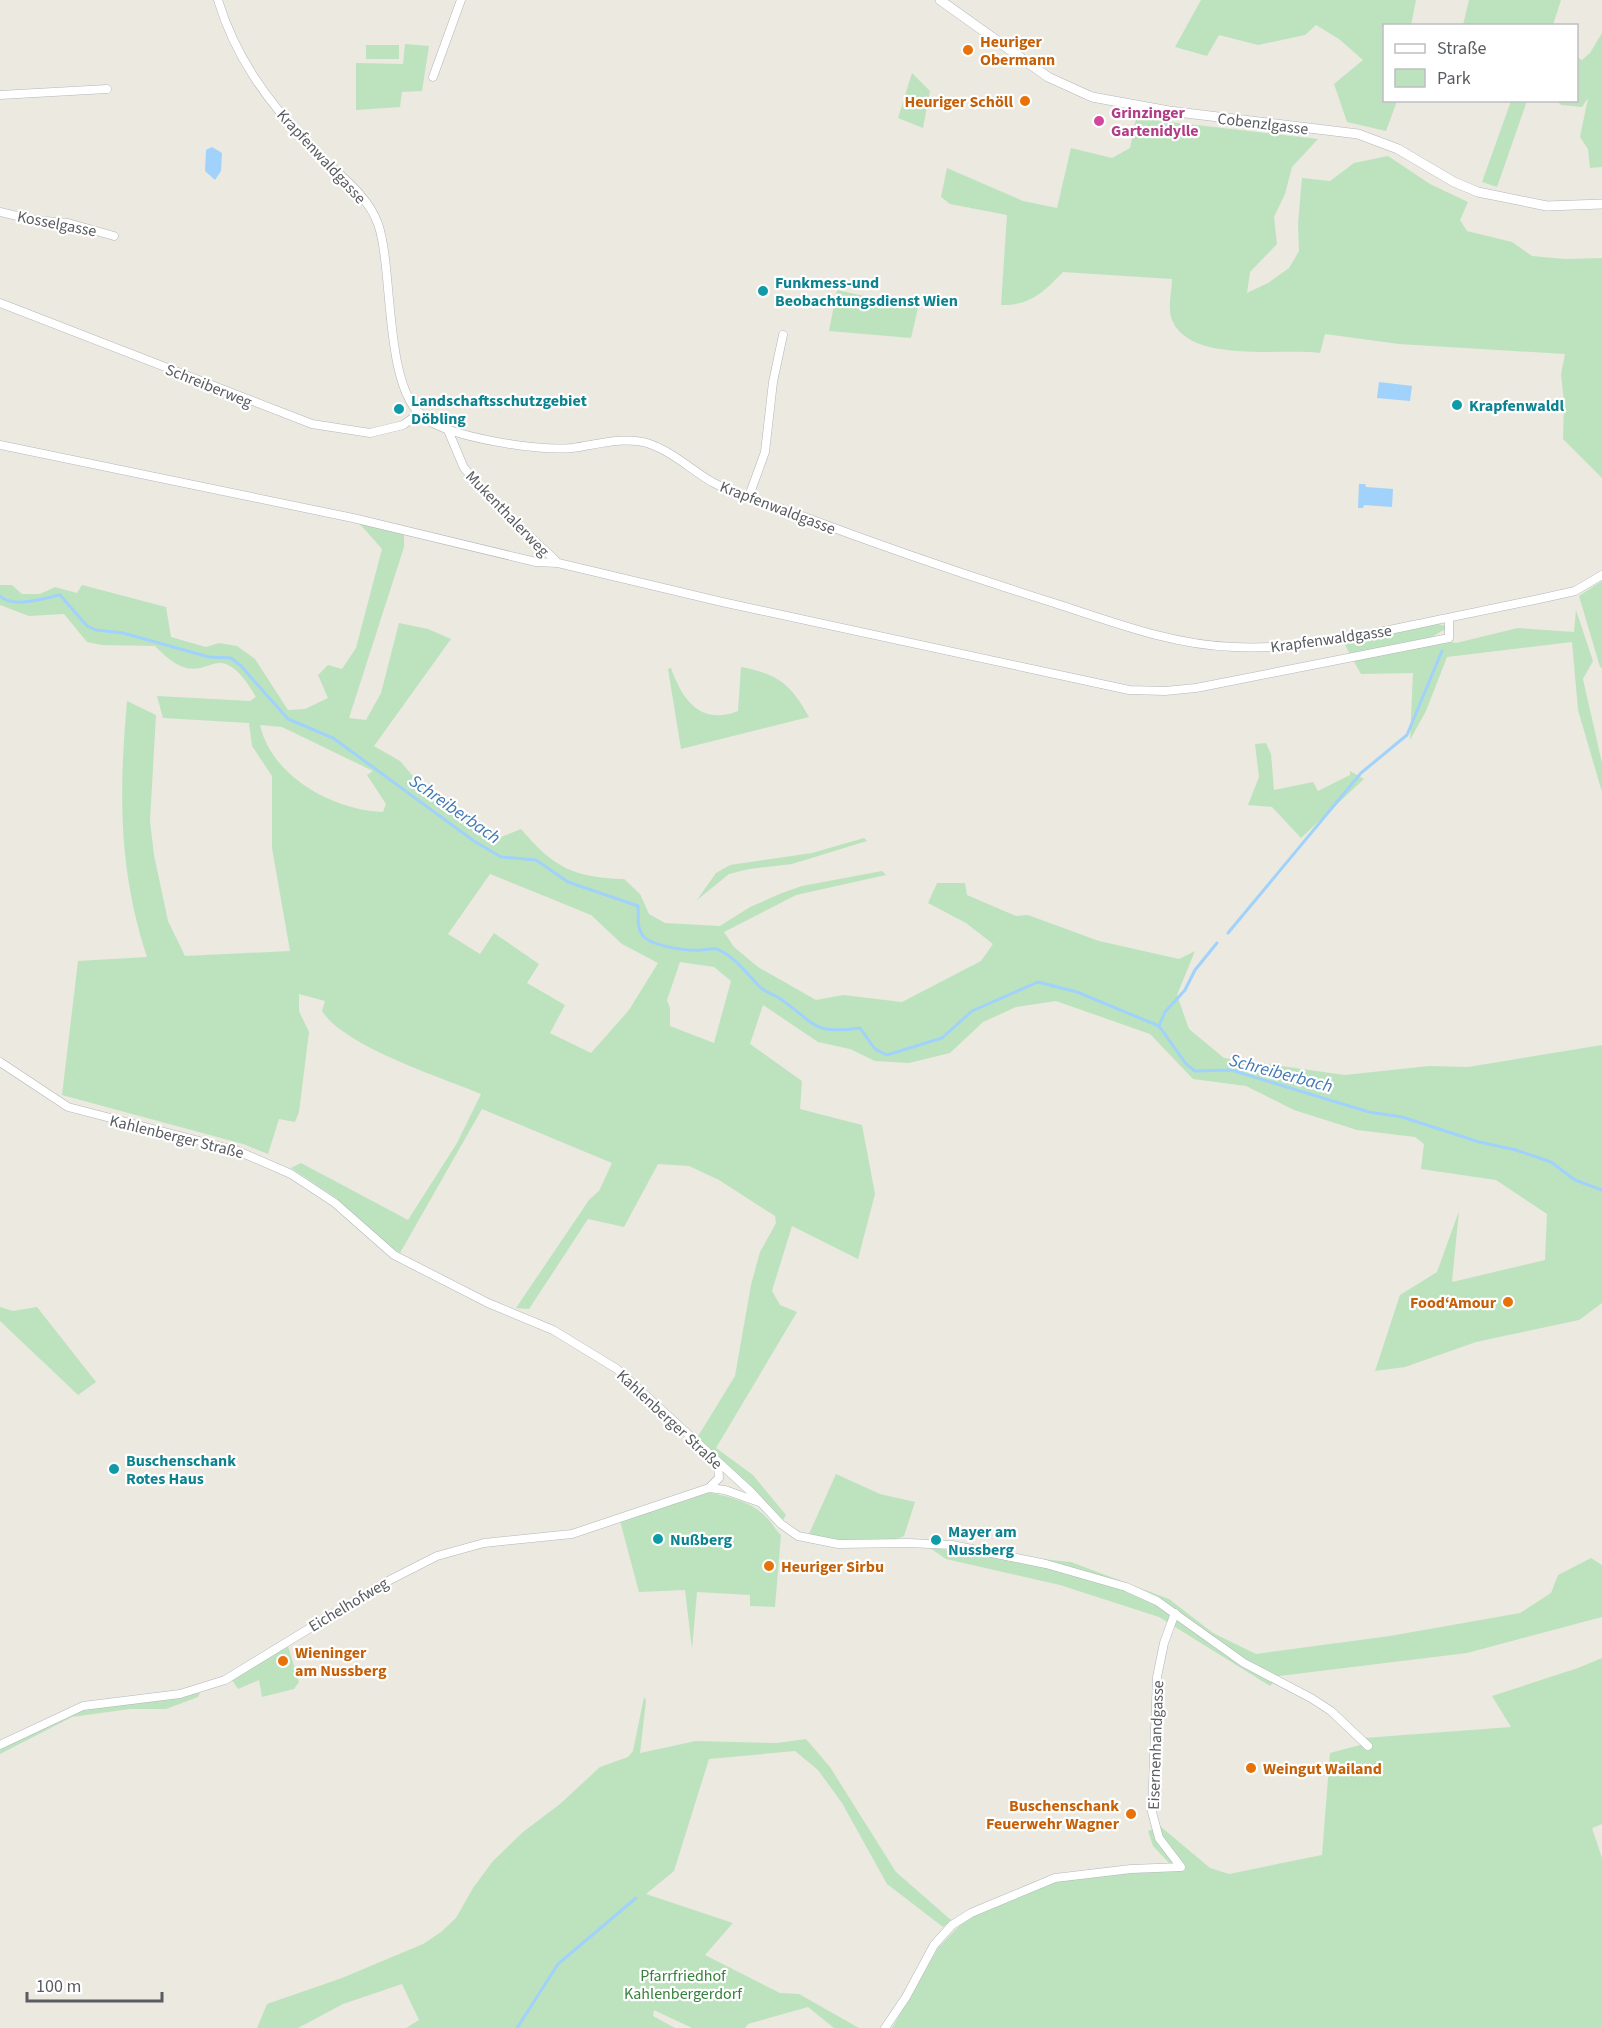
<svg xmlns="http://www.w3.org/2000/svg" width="1602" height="2028" viewBox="0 0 1602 2028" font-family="'Source Sans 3',sans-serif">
<rect width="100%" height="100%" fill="#ebe9e0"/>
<g fill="#bde3be" fill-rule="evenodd">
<polygon points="1201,0 1416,0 1411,25 1384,26 1384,100 1397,101 1386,131 1347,122 1334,84 1363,60 1339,39 1316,25 1305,35 1258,45 1219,35 1207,56 1175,47"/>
<polygon points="1469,0 1561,0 1553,25 1463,25"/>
<polygon points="1602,33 1602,167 1590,168 1588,149 1580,137 1588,98 1582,107 1561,105 1557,101 1576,100 1577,57 1582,60 1590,53"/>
<polygon points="405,44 429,46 422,91 402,92 400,107 356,110 356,63 403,64"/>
<rect x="366" y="45" width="33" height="14"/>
<polygon points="912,73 930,91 923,128 898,118"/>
<polygon points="1511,101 1527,101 1497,187 1482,182"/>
<path d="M1136 118 1318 139 1292 167 1285 194 1274 217 1277 244 1250 272 1247 293 1268 283 1289 268 1299 251 1298 224 1302 178 1330 181 1354 163 1388 156 1430 184 1468 202 1460 220 1467 231 1512 242 1532 256 1565 259 1602 258V478L1563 439 1564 402 1561 374 1565 354 1399 344 1325 334 1320 353C1281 348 1190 364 1172 320 1167 307 1172 292 1172 279L1063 272C1044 292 1029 306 1001 305L1007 215 950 204 941 197 947 168 1023 201 1057 208 1071 148 1112 158 1130 148Z"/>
<polygon points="837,290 918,308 911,338 829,331"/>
<path d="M359 523 404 534V547L349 718 366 720 381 693 399 623 428 629 451 639 374 746 400 761 429 795 452 804 483 831 499 838 521 829C553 867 574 878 624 879L640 894 649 914 665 923 720 926 750 907 782 893 802 886 882 871 886 875 796 895 724 932 734 947 758 967 816 1000 843 995 902 1002 981 961 993 944 966 923 928 903 937 883H965L967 895 1016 916 1028 915 1099 941 1179 959 1195 951 1177 995 1189 1029 1224 1058 1345 1075 1429 1066 1468 1067 1602 1045V1303L1579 1320 1476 1342 1405 1367 1375 1371 1400 1295 1437 1272 1459 1211 1452 1282 1545 1260 1547 1214 1496 1180 1421 1169 1424 1144 1415 1137 1357 1130 1294 1110 1246 1086 1193 1079 1150 1034 1056 1001 1016 1007 983 1022 950 1053 909 1063 875 1061 850 1049 818 1042 763 1005 750 1044 802 1081 800 1109 862 1125 875 1194 858 1259 792 1226 772 1291 780 1305 797 1312 716 1448 753 1475 786 1515 783 1520 754 1489 697 1438 735 1376 751 1285 760 1252 776 1223 775 1216 719 1180 689 1166 658 1164 624 1227 588 1219 529 1309 516 1308 589 1200 599 1191 612 1163 482 1109 400 1253 383 1242 336 1198 291 1168 301 1163 408 1220 457 1143 481 1094C440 1077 344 1046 322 1011L325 1001 299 994V1011L309 1032 299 1112 295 1122 279 1119 268 1154 243 1144 62 1095 78 961 147 957C118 868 119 793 127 701L156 715 150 821 154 855 168 921 185 956 290 951 272 848V776L252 746 249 723 163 718 157 696 250 701 256 697C250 687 240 670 228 665 218 660 210 666 200 668 181 672 167 658 155 646L102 645 87 642 64 614 29 616 0 605V585H12L22 594H40L55 587 77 593 82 585 166 607 171 637 206 647 219 643 237 646 255 659 288 710 305 709 328 698 318 675 328 665 342 669 356 648 382 549ZM260 725 282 727 373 771 367 775 386 804 383 812C333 810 272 777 260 725ZM490 874 591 915 622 944 658 963 629 1010 591 1053 550 1033 565 1005 527 983 539 964 494 933 480 954 448 934ZM680 962 714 967 731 981 714 1043 670 1026V1008L667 1000Z"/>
<polygon points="1602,581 1602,668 1600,667 1579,596"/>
<polygon points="1576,610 1593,661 1583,679 1602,763 1602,792 1578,710 1572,642 1447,657 1426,711 1410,740 1413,673 1361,674 1353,660 1444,641 1456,643 1518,628 1574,632"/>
<polygon points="1438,624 1445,626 1445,629 1432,637 1350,654 1344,643"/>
<path d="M741 667C778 674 791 684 809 717L681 749 668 669 671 668C682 699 700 726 738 711Z"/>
<polygon points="1266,743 1271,754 1274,790 1313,782 1318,791 1350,775 1350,771 1364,779 1301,838 1272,807 1248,805 1259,777 1255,744"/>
<polygon points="864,838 867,841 792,864 749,869 729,874 697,900 716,873 730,865 812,853"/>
<polygon points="0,1307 13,1311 37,1307 96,1382 78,1395 0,1321"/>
<path d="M836 1474 880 1494 915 1502 904 1536C881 1547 833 1540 809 1534Z"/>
<path d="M708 1492C729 1497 751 1501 766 1517 772 1522 775 1530 781 1535L775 1607 750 1606V1595L697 1592 692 1649 685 1590 639 1592 620 1521 687 1496Z"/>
<polygon points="930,1548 1071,1562 1169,1599 1213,1633 1256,1654 1390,1636 1520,1613 1551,1593 1558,1575 1591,1558 1602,1565 1602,1617 1467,1653 1279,1676 1270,1686 1159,1617 1060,1585 946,1559"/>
<polygon points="287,1643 299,1682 294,1689 262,1697 259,1680 238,1689 232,1680"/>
<polygon points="1602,1658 1602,1824 1592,1828 1602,1858 1602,2028 892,2028 938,1948 959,1926 951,1921 943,1927 887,1884 842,1803 818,1770 795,1751 709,1759 674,1871 646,1894 733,1923 705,1955 780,1993 799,1994 859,2028 834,2028 808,2007 748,2024 745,2028 692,2028 654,2010 653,2016 675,2028 406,2028 419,2020 402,1984 343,2004 298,2028 257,2028 267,2004 342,1978 423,1944 441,1932 456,1918 473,1888 493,1861 523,1832 560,1804 600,1767 628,1757 633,1751 644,1697 646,1701 640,1753 696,1741 777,1743 806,1739 830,1767 896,1872 951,1920 1033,1882 1064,1873 1169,1863 1153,1846 1148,1831 1160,1826 1210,1868 1229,1874 1322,1855 1330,1753 1360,1745 1364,1738 1511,1727 1492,1696 1578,1668"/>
<polygon points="200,1693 198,1697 166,1709 130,1709 72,1717 0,1754 0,1748 27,1737 80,1709"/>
</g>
<g fill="#a0d2fb">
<polygon points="212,147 222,153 221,171 215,180 205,171 206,150"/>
<polygon points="1379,382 1412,386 1410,401 1377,398"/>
<polygon points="1359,484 1365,484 1366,487 1393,489 1392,507 1364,505 1363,508 1358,508"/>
</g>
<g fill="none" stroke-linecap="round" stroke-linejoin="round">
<g stroke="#a0d2fb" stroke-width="3">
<path d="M0 596C13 609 44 598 60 595L87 626 96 630 123 633 209 657 231 658 241 666 288 719 333 738 474 841 501 857 536 860 568 882 638 906C639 916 636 929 644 937 655 947 687 951 702 950 708 950 713 947 719 950 736 958 747 974 760 987 765 992 773 994 779 998 816 1023 811 1035 860 1028L875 1049 887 1055 942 1038 972 1011 1038 982 1077 992 1159 1026 1186 1064 1195 1071 1231 1070 1369 1112 1402 1117 1479 1142 1516 1150 1551 1162 1575 1180 1602 1190"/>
<polyline points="1228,933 1361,773 1407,735 1442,651"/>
<polyline points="1159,1026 1165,1012 1185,990 1195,970 1217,943"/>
<polyline points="517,2028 558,1964 636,1898"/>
</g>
<defs>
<g id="minor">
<path d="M218 0C235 56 266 99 306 142 329 168 366 190 378 224 394 269 383 387 424 418 453 438 537 451 572 448 595 445 623 436 647 443 672 451 690 469 712 482 738 496 771 504 799 515 884 547 968 576 1054 603 1113 622 1172 645 1234 647 1297 650 1357 637 1418 624 1470 613 1523 603 1575 591L1602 575"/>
<polyline points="433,77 461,0"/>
<polyline points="0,95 107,89"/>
<polyline points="0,212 34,220 68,223 114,236"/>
<polyline points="0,303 312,424 370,433 403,425 420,413"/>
<polyline points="447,428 464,468 505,513 555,560"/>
<polyline points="0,445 353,518 536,562 558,563 722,602 1129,690 1165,691 1196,688 1449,638 1449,618"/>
<polyline points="749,496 765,452 773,382 783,335"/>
<polyline points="0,1062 68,1107 238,1151 291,1174 335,1203 394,1255 488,1303 553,1330 617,1369 750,1491 781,1524 798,1536 838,1544 908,1543 952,1545 1046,1564 1126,1587 1157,1601 1244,1663 1311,1698 1331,1711 1368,1746"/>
<polyline points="709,1488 719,1478 718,1464"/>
<polyline points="0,1745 83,1706 180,1694 225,1680 382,1584 437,1556 484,1543 572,1534 709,1488 725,1490 759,1502"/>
<polyline points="885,2028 906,1997 934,1945 952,1925 971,1913 1055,1878 1131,1869 1181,1867 1159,1838 1152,1812 1157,1677 1164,1643 1175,1613"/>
</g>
<polyline id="tertiary" points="940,0 1048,77 1092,97 1169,111 1358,134 1398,149 1454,182 1478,192 1547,206 1602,204"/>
</defs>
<use href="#minor" stroke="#b3b6bb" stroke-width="9"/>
<use href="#tertiary" stroke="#b3b6bb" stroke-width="10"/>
<use href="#minor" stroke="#fff" stroke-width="8"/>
<use href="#tertiary" stroke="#fff" stroke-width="9"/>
</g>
<g fill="#e8710a" stroke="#fff" stroke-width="2">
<circle cx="968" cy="50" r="6"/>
<circle cx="1025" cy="101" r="6"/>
<circle cx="1508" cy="1302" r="6"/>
<circle cx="769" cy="1566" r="6"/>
<circle cx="283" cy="1661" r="6"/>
<circle cx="1251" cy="1768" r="6"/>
<circle cx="1131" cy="1814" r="6"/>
</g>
<circle fill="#d1479c" stroke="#fff" stroke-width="2" cx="1099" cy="121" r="6"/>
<g fill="#0f9aa8" stroke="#fff" stroke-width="2">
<circle cx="763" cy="291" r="6"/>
<circle cx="1457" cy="405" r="6"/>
<circle cx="399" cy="409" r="6"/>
<circle cx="114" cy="1469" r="6"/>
<circle cx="658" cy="1539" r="6"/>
<circle cx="936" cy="1540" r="6"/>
</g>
<g text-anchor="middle" stroke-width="4.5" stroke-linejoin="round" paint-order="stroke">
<g font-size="16" font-weight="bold" fill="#c56008" stroke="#fff" text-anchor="start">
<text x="980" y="47">Heuriger<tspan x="980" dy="18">Obermann</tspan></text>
<text x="1013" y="107" text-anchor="end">Heuriger Schöll</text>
<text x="1496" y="1308" text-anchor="end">Food‘Amour</text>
<text x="781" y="1572">Heuriger Sirbu</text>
<text x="295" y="1658">Wieninger<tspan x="295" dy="18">am Nussberg</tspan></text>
<text x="1263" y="1774">Weingut Wailand</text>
<text x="1119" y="1811" text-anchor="end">Buschenschank<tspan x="1119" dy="18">Feuerwehr Wagner</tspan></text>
</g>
<g font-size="16" font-weight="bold" fill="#b23c85" stroke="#fff" text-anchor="start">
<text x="1111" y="118">Grinzinger<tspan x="1111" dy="18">Gartenidylle</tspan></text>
</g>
<g font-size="16" fill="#595c61" stroke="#fff">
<text transform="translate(1263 123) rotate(7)" y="6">Cobenzlgasse</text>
<text transform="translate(322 156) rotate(47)" y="6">Krapfenwaldgasse</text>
<text transform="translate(57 223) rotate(11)" y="6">Kosselgasse</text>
<text transform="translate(209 385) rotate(22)" y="6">Schreiberweg</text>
<text transform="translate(778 507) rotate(21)" y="6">Krapfenwaldgasse</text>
<text transform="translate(508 513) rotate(46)" y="6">Mukenthalerweg</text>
<text transform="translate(1331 638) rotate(-8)" y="6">Krapfenwaldgasse</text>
<text transform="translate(177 1136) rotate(14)" y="6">Kahlenberger Straße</text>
<text transform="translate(670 1419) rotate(43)" y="6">Kahlenberger Straße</text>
<text transform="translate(348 1604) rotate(-31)" y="6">Eichelhofweg</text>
<text transform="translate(1155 1745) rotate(-88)" y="6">Eisernenhandgasse</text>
</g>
<g font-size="16" font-weight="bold" fill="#0d838f" stroke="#fff" text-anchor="start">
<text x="775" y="288">Funkmess-und<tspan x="775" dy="18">Beobachtungsdienst Wien</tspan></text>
<text x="411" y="406">Landschaftsschutzgebiet<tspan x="411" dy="18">Döbling</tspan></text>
<text x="1469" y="411">Krapfenwaldl</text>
<text x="126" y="1466">Buschenschank<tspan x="126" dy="18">Rotes Haus</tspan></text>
<text x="948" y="1537">Mayer am<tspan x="948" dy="18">Nussberg</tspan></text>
<text x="670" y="1545">Nußberg</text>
</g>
<g font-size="16" fill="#37813c" stroke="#fff">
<text x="683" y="1981">Pfarrfriedhof<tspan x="683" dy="18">Kahlenbergerdorf</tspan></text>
</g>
<g font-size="18" font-style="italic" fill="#4279b4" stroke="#fff">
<text transform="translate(455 809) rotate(35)" y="6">Schreiberbach</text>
<text transform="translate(1281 1073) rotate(15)" y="6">Schreiberbach</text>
</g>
</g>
<rect x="1383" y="24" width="195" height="78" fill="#ffffff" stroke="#bdbec0" stroke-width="1.5"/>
<rect x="1395" y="44" width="30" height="9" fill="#ffffff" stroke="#bdbec0" stroke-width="1.5"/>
<text x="1437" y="54" font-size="18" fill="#595c61">Straße</text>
<rect x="1395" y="69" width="30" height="18" fill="#bde3be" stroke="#bdbec0" stroke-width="1.5"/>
<text x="1437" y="84" font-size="18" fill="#595c61">Park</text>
<path d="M27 1992v9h135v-9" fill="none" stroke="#595c61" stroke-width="3"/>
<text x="36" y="1992" font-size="18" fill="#595c61" stroke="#ffffff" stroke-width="4.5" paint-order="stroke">100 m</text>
</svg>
